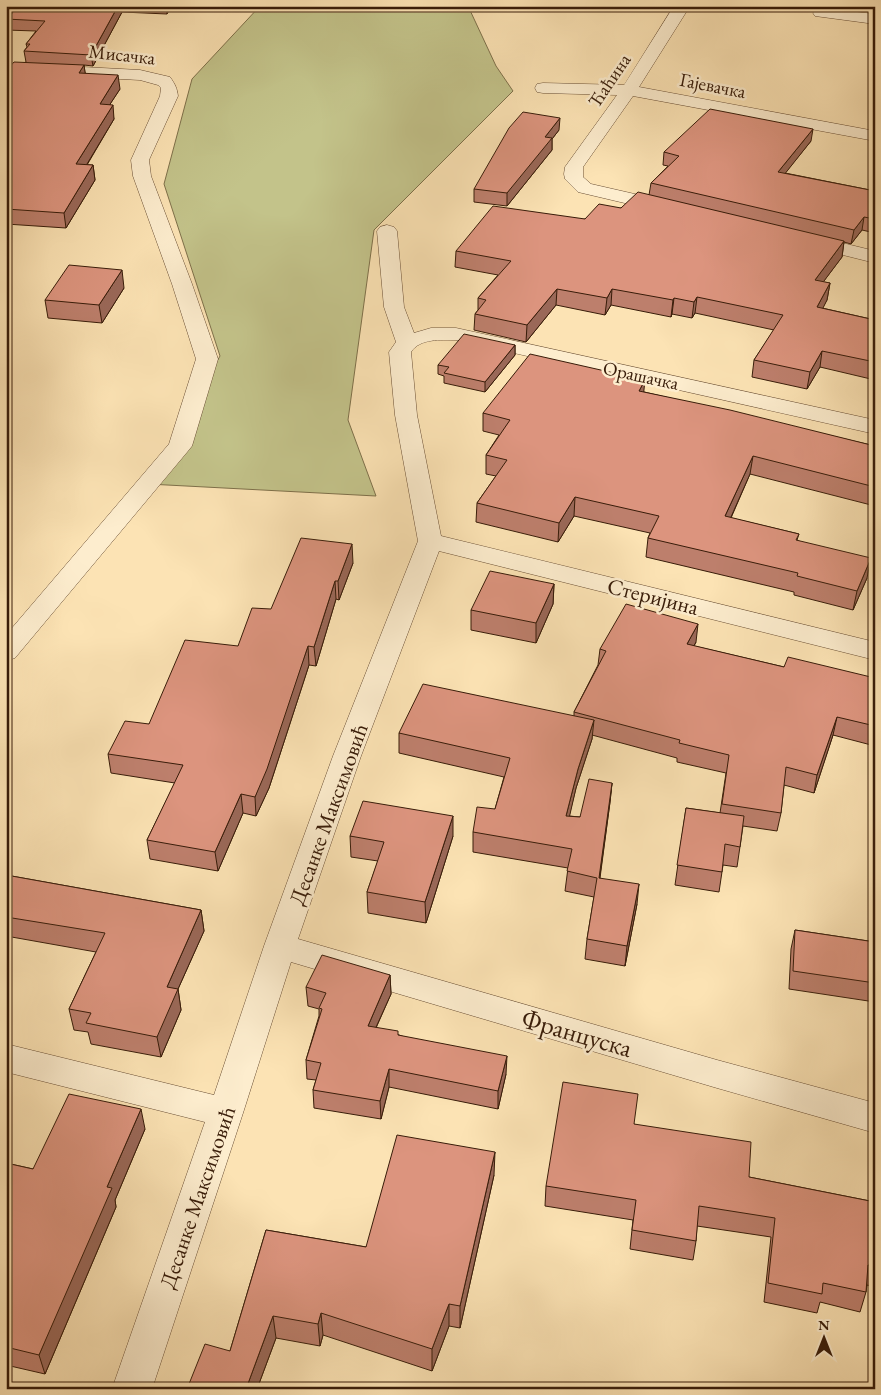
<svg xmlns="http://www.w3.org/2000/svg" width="881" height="1395" viewBox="0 0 881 1395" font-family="'EB Garamond',serif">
<rect width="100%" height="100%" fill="#fce3b4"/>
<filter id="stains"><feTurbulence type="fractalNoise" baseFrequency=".004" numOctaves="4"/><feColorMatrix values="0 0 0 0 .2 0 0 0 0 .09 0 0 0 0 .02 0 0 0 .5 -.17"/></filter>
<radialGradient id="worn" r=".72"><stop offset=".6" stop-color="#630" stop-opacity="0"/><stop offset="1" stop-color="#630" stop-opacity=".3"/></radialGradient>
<polygon fill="#c3c38a" stroke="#7e704a" points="260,6 468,6 496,66 513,91 374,230 348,420 376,496 148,484 220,356 164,184 192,79"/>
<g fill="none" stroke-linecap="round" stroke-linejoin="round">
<defs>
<g id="minor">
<polygon points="9,6 25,6 12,24 6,26 6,10"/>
<polygon points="674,6 690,6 639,87 875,131 875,141 633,96 583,167 583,177 591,184 674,203 676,207 674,211 667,213 578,192 565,179 564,174 565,167 617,95 543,93 537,92 535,88 537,84 543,83 624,85"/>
<polygon points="821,8 875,14 875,24 815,16 813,13 815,10"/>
<path d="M6 63 140 70 170 77C175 84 177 88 178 96L149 160 151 176 192 284 218 359 192 446 188 451 15 658 6 661V635L169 444 196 359 172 284 133 176 131 160 160 96 161 88 158 85 140 80 6 73Z"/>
<path d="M387 225 394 227 397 231 404 307 414 333 431 328H456L875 420V434L456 340C441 340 420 338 411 352L417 415 441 536 875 642V660L439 551 361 756 298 939 717 1060 875 1103V1133L717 1088 291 962 243 1113 152 1389H112L205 1122 6 1072V1044L214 1095 264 946 333 756 418 541 395 415 389 352 396 342 384 307 377 231 380 227Z"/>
<polygon points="806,234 875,251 875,263 799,244 796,240 799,236"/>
</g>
</defs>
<use href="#minor" stroke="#694e34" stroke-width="1"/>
<use href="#minor" fill="#fdedce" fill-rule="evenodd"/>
</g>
<g fill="#bd7f6c" stroke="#381c09">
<polygon points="17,6 171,6 167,14 122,12 93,66 84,65 85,73 120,89 110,104 114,119 87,165 93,165 95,180 66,228 6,224 6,71 26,62 24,51 27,47 26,44 36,31 6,30 6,17 11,15"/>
<polygon points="559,130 552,139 552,150 507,206 474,202 474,189"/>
<polygon points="811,141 785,173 870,190 875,182 875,233 862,230 851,244 844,242 842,257 823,282 830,283 827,300 822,308 875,320 875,380 820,367 807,389 752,377 754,360 774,330 695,313 692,318 672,314 671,317 611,305 605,315 556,305 526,342 474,330 475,314 478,310 478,298 498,275 455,267 456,251 585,219 621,208 649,195 651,183 668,166 663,165 664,152"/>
<polygon points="124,288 102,323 48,318 45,300"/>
<polygon points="515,345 515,355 485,392 444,383 444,376 438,374 438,365"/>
<polygon points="644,392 875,446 875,506 750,474 731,518 799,534 797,540 867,578 853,610 794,595 794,592 646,557 648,538 650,533 574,516 558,542 476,522 477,503 496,476 486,474 486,455 499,435 483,431 483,413"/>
<polygon points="353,563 339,600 336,599 316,666 309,665 269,788 256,816 243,813 218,871 150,859 147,840 175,783 111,773 108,754 149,724 238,646"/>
<polygon points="554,584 553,604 536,643 471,630 471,610"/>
<polygon points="696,642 694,646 784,667 875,678 875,746 833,735 814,793 784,785 781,813 777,831 743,826 737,867 723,865 719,892 675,885 686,808 720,813 726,773 677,762 677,758 592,735 592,739 576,788 569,816 580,817 612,783 610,802 600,878 637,904 625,966 585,959 587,939 594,897 565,891 568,868 473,852 473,832 495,809 504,777 399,753 399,733 574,716 574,712 598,665 600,649"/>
<polygon points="350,836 453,836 426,923 368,913 367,892 378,861 351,857"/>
<polygon points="6,875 201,910 204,931 178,989 181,1010 161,1057 91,1044 88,1032 74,1030 69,1009 96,952 6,936"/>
<polygon points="795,930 875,942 875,1002 789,989 791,949"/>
<polygon points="390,975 391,994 376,1028 399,1035 506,1074 498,1109 389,1087 381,1119 314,1108 313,1090 316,1080 307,1079 306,1060 319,1016 319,1009 308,1006 306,987"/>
<polygon points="634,1124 749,1177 875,1202 875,1287 867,1285 866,1292 860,1312 820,1302 817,1313 764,1302 771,1237 697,1226 696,1241 693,1260 630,1249 633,1220 545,1206 546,1186"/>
<polygon points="145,1129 115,1200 116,1207 45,1374 6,1365 6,1163 33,1169"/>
<polygon points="494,1175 460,1328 449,1326 432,1371 323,1335 320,1346 276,1338 257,1389 187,1389 230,1351 266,1230 366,1247"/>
</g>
<g fill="#9a6858" stroke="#381c09">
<polygon points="118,6 122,6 122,12 93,66 91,55"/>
<polygon points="166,6 171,6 167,14"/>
<polygon points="84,65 86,79 79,73"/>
<polygon points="118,75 120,89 101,118 100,104"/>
<polygon points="113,105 114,119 78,179 76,164"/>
<polygon points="560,118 559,130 552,139 552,150 507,206 507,193 545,137"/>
<polygon points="813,129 811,141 776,185 778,172"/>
<polygon points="93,165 95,180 66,228 64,213"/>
<polygon points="864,217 862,230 851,244 854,230"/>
<polygon points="844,241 842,257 812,297 815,280"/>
<polygon points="122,270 124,288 102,323 99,305"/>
<polygon points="830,283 827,300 815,324 817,307"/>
<polygon points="557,289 556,305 526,342 527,325"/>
<polygon points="612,289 611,305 605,315 607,298"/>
<polygon points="697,297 695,313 692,318 694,302"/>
<polygon points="674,298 672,314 671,317 673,300"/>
<polygon points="515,345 515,355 485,392 485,382"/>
<polygon points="822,351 820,367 807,389 810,372"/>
<polygon points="645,380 643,399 639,391"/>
<polygon points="753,456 750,474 723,535 725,516"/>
<polygon points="575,497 574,516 558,542 559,523"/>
<polygon points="352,544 353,563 339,600 338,581"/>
<polygon points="871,558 867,578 853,610 857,591"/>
<polygon points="335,581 336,599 316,666 314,647"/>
<polygon points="554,584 553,604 536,643 536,623"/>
<polygon points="698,624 696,642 685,662 687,644"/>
<polygon points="308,646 309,665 269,788 256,816 255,797"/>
<polygon points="837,717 833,735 814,793 817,775"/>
<polygon points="594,720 592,739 576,788 565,836 566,816 578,769"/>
<polygon points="612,783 610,802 597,897 599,878"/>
<polygon points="241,794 243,813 218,871 215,852"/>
<polygon points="453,816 453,836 426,923 425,902"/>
<polygon points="639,884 637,904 625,966 627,946"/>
<polygon points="201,910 204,931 178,989 181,1010 161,1057 157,1037 167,987"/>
<polygon points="390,975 391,994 368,1045 368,1026"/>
<polygon points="507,1056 506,1074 498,1109 498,1091"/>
<polygon points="389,1069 389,1087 381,1119 380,1101"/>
<polygon points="141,1109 145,1129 115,1200 116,1207 45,1374 39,1355 107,1187"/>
<polygon points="495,1152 494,1175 460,1328 460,1306"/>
<polygon points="449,1304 449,1326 432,1371 432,1349"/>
<polygon points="321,1313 323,1335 320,1346 318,1324"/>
<polygon points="273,1316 276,1338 257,1389 246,1389"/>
</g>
<g fill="#dc947e" stroke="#381c09">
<polygon points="17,6 118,6 91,55 24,51 30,44 26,44 45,21 6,19 6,17 11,15"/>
<polygon points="14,62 84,65 79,73 118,75 100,104 113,105 76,164 93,165 64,213 6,209 6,71"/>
<polygon points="710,109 813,129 778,172 870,190 875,182 875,219 864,217 854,230 651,183 679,156 664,152"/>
<polygon points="523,112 560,118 545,137 552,138 507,193 474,189 509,128"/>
<polygon points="638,192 844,241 815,280 830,283 817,307 875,320 875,362 822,351 810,372 754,360 783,315 697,297 694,302 674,298 673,300 612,289 607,298 557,289 527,325 475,314 486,300 478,298 511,261 456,251 493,206 585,219 599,204 621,208"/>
<polygon points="69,265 122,270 99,305 45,300"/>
<polygon points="464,334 515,345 485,382 444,373 449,367 438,365"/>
<polygon points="530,354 645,380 639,391 730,410 875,446 875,487 753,456 725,516 799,534 796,540 871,558 857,591 797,576 798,573 648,538 659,516 575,497 559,523 477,503 507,460 486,455 510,420 483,413"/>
<polygon points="301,538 352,544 338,581 335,581 314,647 308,646 267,769 255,797 241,794 215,852 147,840 183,765 108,754 125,721 149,724 185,640 238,646 252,608 271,609"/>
<polygon points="490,571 554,584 536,623 471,610"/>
<polygon points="626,604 698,624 687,644 784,667 788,657 875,678 875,726 837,717 817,775 786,767 781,813 722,804 729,755 679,743 680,740 574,712 606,651 600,649"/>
<polygon points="423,684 594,720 578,769 566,816 580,817 589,779 612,783 599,878 639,884 627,946 587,939 597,878 567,871 572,849 473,832 477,807 495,809 510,758 399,733"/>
<polygon points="363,801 453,816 425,902 367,892 384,842 350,836"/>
<polygon points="686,808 744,816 740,847 725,844 722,872 677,865"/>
<polygon points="6,875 201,910 167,987 178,989 157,1037 86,1023 91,1013 69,1009 105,933 6,917"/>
<polygon points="795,930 875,942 875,983 793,971"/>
<polygon points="322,955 390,975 368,1026 398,1031 398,1035 507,1056 498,1091 389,1069 380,1101 313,1090 321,1063 306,1060 322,1009 319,1008 326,993 306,987"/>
<polygon points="563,1082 638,1094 634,1124 751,1142 749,1177 875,1202 875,1266 868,1265 866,1292 823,1283 822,1294 768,1283 775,1218 699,1206 696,1241 632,1230 636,1200 546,1186"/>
<polygon points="69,1094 141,1109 107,1187 112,1188 39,1355 6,1347 6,1163 33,1169"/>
<polygon points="397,1135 495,1152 460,1306 449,1304 432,1349 321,1313 318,1324 273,1316 246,1389 187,1389 205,1344 230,1351 266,1230 366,1247"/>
</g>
<g text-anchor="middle" stroke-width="5" stroke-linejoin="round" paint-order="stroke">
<g font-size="19" fill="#381c09" stroke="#fdedce">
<text transform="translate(122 54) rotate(6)" y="7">Мисачка</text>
<text transform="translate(609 80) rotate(-56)" y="7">Ћаћина</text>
<text transform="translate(713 85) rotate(11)" y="7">Гајевачка</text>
<text transform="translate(641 375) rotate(12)" y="7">Орашачка</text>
</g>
<g font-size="22" fill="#381c09" stroke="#fdedce">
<text transform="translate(653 596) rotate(14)" y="8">Стеријина</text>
<text transform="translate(328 814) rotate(-70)" y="8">Десанке Максимовић</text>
<text transform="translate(197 1197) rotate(-71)" y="8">Десанке Максимовић</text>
</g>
<g font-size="26" fill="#381c09" stroke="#fdedce">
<text transform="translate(577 1033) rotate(16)" y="9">Француска</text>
</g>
</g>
<rect width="881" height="1395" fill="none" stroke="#fce3b4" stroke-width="25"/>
<rect x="8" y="8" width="866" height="1380" fill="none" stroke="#381c09" stroke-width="2.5"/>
<rect x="12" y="12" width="856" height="1370" fill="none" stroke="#381c09"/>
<g transform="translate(824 1338)" stroke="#fdedce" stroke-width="4" paint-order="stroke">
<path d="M0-4L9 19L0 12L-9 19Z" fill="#381c09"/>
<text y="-8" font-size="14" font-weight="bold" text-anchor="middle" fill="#381c09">N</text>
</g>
<rect width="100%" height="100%" filter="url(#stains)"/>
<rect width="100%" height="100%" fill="url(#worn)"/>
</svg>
